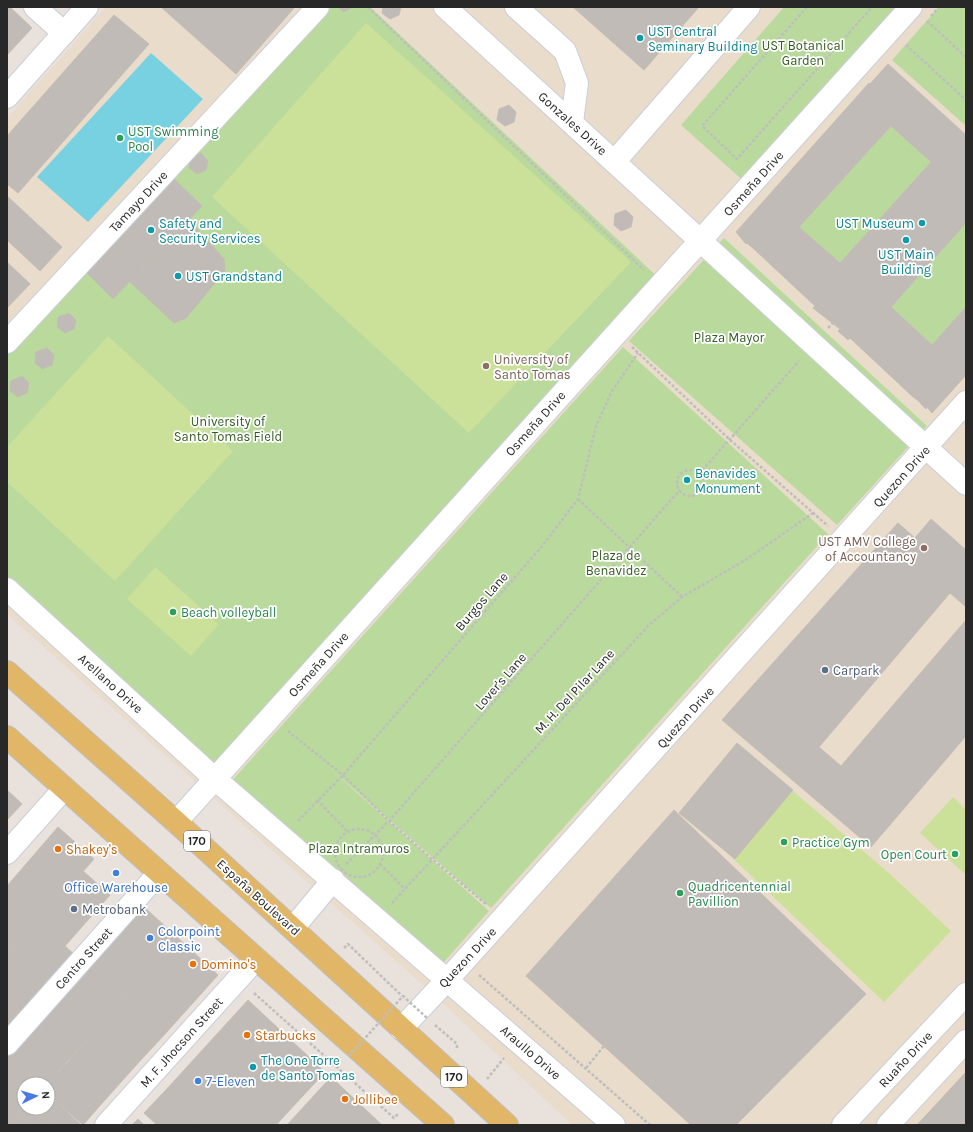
<svg xmlns="http://www.w3.org/2000/svg" width="973" height="1132" viewBox="0 0 973 1132" font-family="Karla,sans-serif">
<rect width="100%" height="100%" fill="#e9e1db"/>
<polygon fill="#e9dccb" points="106,7 966,7 966,1125 572,1125 433,994 7,614 7,118"/>
<g fill="#b9da9c">
<polygon points="318,7 370,7 663,282 213,771 7,586 7,342"/>
<polygon points="784,7 902,7 747,184 681,125"/>
<polygon points="939,7 966,7 966,126 892,60"/>
<polygon points="891,126 931,162 840,263 799,227"/>
<polygon points="966,223 966,307 932,345 891,307"/>
<polygon points="724,238 927,426 837,525 629,341"/>
<polygon points="623,347 828,534 491,908 326,765 489,911 436,971 228,785"/>
</g>
<g fill="#cbe199">
<polygon points="366,23 631,262 469,433 212,197"/>
<polygon points="108,336 233,451 115,581 7,482 7,447"/>
<polygon points="155,567 219,624 191,656 127,599"/>
<polygon points="737,743 890,874 951,931 884,1002 682,810"/>
<polygon points="953,797 966,810 966,875 920,833"/>
</g>
<polygon fill="#77d1e1" points="151,53 203,99 88,222 37,177"/>
<g fill="#c1bbb7" stroke="#c4bdb5" fill-rule="evenodd">
<polygon points="7,7 10,7 32,28 7,55"/>
<polygon points="161,7 295,7 236,74"/>
<polygon points="338,7 353,7 344,12"/>
<polygon points="383,7 401,7 399,15 390,19 382,13"/>
<polygon points="573,7 699,7 644,70"/>
<polygon points="114,15 149,44 18,193 7,184 7,136"/>
<path d="M888 64 966 135V223L891 307 932 345 966 307V375L932 413 927 407 926 409 920 403V402L912 396 850 338 848 340 838 331 840 329 813 308 815 306 755 250 747 243 746 244 736 232 869 83 870 84ZM891 126 931 162 840 263 799 227Z"/>
<polygon points="509,105 516,112 514,122 505,126 497,120 499,109"/>
<polygon points="201,153 208,161 206,170 197,174 189,168 191,158"/>
<polygon points="173,178 202,206 113,299 85,271"/>
<polygon points="7,196 62,247 40,271 7,240"/>
<polygon points="626,210 633,217 631,227 621,231 614,225 615,214"/>
<polygon points="189,220 224,259 225,271 186,318 174,323 130,282"/>
<polygon points="7,262 30,284 7,308"/>
<polygon points="69,313 76,320 74,329 65,333 57,327 58,317"/>
<polygon points="47,348 54,355 52,365 42,369 35,363 36,352"/>
<polygon points="22,376 29,383 27,393 18,397 10,391 11,381"/>
<polygon points="931,519 966,550 966,607 950,593 819,747 841,766 966,620 966,736 871,847 722,720 898,523 915,538"/>
<polygon points="737,743 793,790 735,859 679,813"/>
<polygon points="7,790 22,804 7,820"/>
<polygon points="674,810 866,994 736,1125 691,1125 526,976"/>
<polygon points="58,827 94,859 39,922 7,893 7,886"/>
<polygon points="83,871 110,895 65,946 39,922"/>
<polygon points="7,893 39,922 14,950 7,944"/>
<polygon points="144,907 177,937 125,996 91,966"/>
<polygon points="39,922 77,957 53,985 14,950"/>
<polygon points="177,937 218,975 165,1034 125,996"/>
<polygon points="7,944 14,950 7,957"/>
<polygon points="14,950 53,985 25,1016 7,999 7,957"/>
<polygon points="91,966 125,996 99,1026 65,995"/>
<polygon points="65,995 99,1026 71,1057 36,1026"/>
<polygon points="125,996 165,1034 139,1062 99,1026"/>
<polygon points="7,999 25,1016 7,1036"/>
<polygon points="248,1000 325,1072 276,1125 202,1125 165,1091"/>
<polygon points="36,1026 71,1057 47,1084 37,1084 8,1057"/>
<polygon points="99,1026 139,1062 104,1101 65,1065"/>
<polygon points="8,1057 37,1084 24,1084 24,1108 27,1108 19,1116 7,1105"/>
<polygon points="65,1065 104,1101 83,1125 48,1094 47,1084"/>
<polygon points="966,1072 966,1125 917,1125"/>
<polygon points="331,1077 382,1125 287,1125"/>
<polygon points="165,1091 202,1125 157,1125 144,1113"/>
<polygon points="48,1094 81,1125 56,1125 37,1108 48,1108"/>
<polygon points="7,1105 19,1116 11,1125 7,1125"/>
<polygon points="27,1108 37,1108 56,1125 29,1125 19,1116"/>
<polygon points="19,1116 29,1125 11,1125"/>
<polygon points="138,1119 144,1125 132,1125"/>
</g>
<g fill="none" stroke-linecap="round" stroke-linejoin="round">
<defs>
<g id="minor">
<polyline points="35,7 64,33"/>
<polyline points="445,7 966,484"/>
<polyline points="516,7 565,51 577,83 572,122"/>
<polyline points="7,97 87,7"/>
<polyline points="615,161 749,7"/>
<polyline points="7,342 318,7"/>
<polyline points="7,589 214,778 614,1125"/>
<polyline points="176,822 911,7"/>
<polyline points="7,853 64,789"/>
<polyline points="293,928 333,880"/>
<polyline points="401,1029 448,979 966,402"/>
<polyline points="7,1044 159,873"/>
<polyline points="106,1125 256,959"/>
<polyline points="843,1125 966,994"/>
<polyline points="888,1125 966,1041"/>
</g>
<g id="major">
<polyline points="7,672 176,822 507,1125"/>
<polyline points="7,737 443,1125"/>
</g>
</defs>
<use href="#minor" stroke="#c9ced8" stroke-width="24"/>
<use href="#major" stroke="#bebebe" stroke-width="24"/>
<g stroke="#bebebe" stroke-width="2.5" stroke-dasharray="3 2" stroke-linecap="butt">
<polyline points="368,7 644,270"/>
<polyline points="807,7 702,126 737,159 872,7"/>
<polyline points="931,16 939,7"/>
<polyline points="927,21 966,57"/>
<polyline points="906,45 966,100"/>
<polyline points="828,328 833,323"/>
<polyline points="632,347 729,439 828,526"/>
<circle cx="690" cy="483" r="13"/>
<polyline points="699,474 799,361"/>
<polyline points="578,499 682,597"/>
<polyline points="288,731 343,775 389,821 432,859 487,905"/>
<polyline points="317,800 347,831"/>
<polyline points="298,821 343,775 543,545 578,499 596,426 612,391 638,353"/>
<circle cx="359" cy="853" r="24"/>
<polyline points="346,864 389,821 679,491"/>
<polyline points="380,864 405,889"/>
<polyline points="392,903 649,625 682,597 747,559 813,513"/>
<polyline points="344,948 348,944 402,996"/>
<polyline points="479,975 650,1125"/>
<polyline points="254,993 394,1118 398,1114"/>
<polyline points="435,1025 457,1044 457,1049"/>
<polyline points="586,1068 604,1046"/>
<polyline points="487,1079 504,1058"/>
</g>
<use href="#minor" stroke="#fff" stroke-width="22"/>
<use href="#major" stroke="#e1b767" stroke-width="22"/>
<polyline stroke="#bebebe" stroke-width="2.5" stroke-dasharray="3 2" stroke-linecap="butt" points="349,1056 403,996 427,1018"/>
</g>
<g fill="#0f9aa8" stroke="#fff" stroke-width="1.5">
<circle cx="640" cy="38" r="4"/>
<circle cx="922" cy="223" r="4"/>
<circle cx="151" cy="230" r="4"/>
<circle cx="906" cy="240" r="4"/>
<circle cx="178" cy="276" r="4"/>
<circle cx="687" cy="480" r="4"/>
<circle cx="253" cy="1067" r="4"/>
</g>
<g fill="#2e9e5b" stroke="#fff" stroke-width="1.5">
<circle cx="120" cy="138" r="4"/>
<circle cx="173" cy="612" r="4"/>
<circle cx="784" cy="842" r="4"/>
<circle cx="955" cy="854" r="4"/>
<circle cx="680" cy="893" r="4"/>
</g>
<g fill="#8d6e63" stroke="#fff" stroke-width="1.5">
<circle cx="486" cy="366" r="4"/>
<circle cx="924" cy="548" r="4"/>
</g>
<g fill="#5c6f8a" stroke="#fff" stroke-width="1.5">
<circle cx="825" cy="670" r="4"/>
<circle cx="74" cy="909" r="4"/>
</g>
<g fill="#e8710a" stroke="#fff" stroke-width="1.5">
<circle cx="58" cy="849" r="4"/>
<circle cx="193" cy="964" r="4"/>
<circle cx="247" cy="1035" r="4"/>
<circle cx="345" cy="1099" r="4"/>
</g>
<g fill="#3f7fe0" stroke="#fff" stroke-width="1.5">
<circle cx="116" cy="873" r="4"/>
<circle cx="150" cy="938" r="4"/>
<circle cx="198" cy="1081" r="4"/>
</g>
<g text-anchor="middle" stroke-width="3.5" stroke-linejoin="round" paint-order="stroke">
<g fill="#fff" stroke="#686868" stroke-width="1">
<rect x="184" y="831" width="26" height="20" rx="3"/>
<rect x="441" y="1067" width="26" height="20" rx="3"/>
</g>
<g font-size="12" font-weight="bold" fill="#282828">
<text x="197" y="845">170</text>
<text x="454" y="1081">170</text>
</g>
<g font-size="13" fill="#0d838f" stroke="#fff" text-anchor="start">
<text x="648" y="36">UST Central<tspan x="648" dy="15">Seminary Building</tspan></text>
<text x="159" y="228">Safety and<tspan x="159" dy="15">Security Services</tspan></text>
<text x="914" y="228" text-anchor="end">UST Museum</text>
<text x="906" y="259" text-anchor="middle">UST Main<tspan x="906" dy="15">Building</tspan></text>
<text x="186" y="281">UST Grandstand</text>
<text x="695" y="478">Benavides<tspan x="695" dy="15">Monument</tspan></text>
<text x="261" y="1065">The One Torre<tspan x="261" dy="15">de Santo Tomas</tspan></text>
</g>
<g font-size="13" fill="#345c20" stroke="#fff">
<text x="803" y="50">UST Botanical<tspan x="803" dy="15">Garden</tspan></text>
<text x="729" y="342">Plaza Mayor</text>
<text x="228" y="426">University of<tspan x="228" dy="15">Santo Tomas Field</tspan></text>
<text x="616" y="560">Plaza de<tspan x="616" dy="15">Benavidez</tspan></text>
<text x="359" y="853">Plaza Intramuros</text>
</g>
<g font-size="13" fill="#282828" stroke="#fff">
<text transform="translate(573 123) rotate(42)" y="5">Gonzales Drive</text>
<text transform="translate(753 183) rotate(-48)" y="5">Osmeña Drive</text>
<text transform="translate(138 201) rotate(-47)" y="5">Tamayo Drive</text>
<text transform="translate(535 423) rotate(-48)" y="5">Osmeña Drive</text>
<text transform="translate(901 476) rotate(-48)" y="5">Quezon Drive</text>
<text transform="translate(481 601) rotate(-49)" y="5">Burgos Lane</text>
<text transform="translate(318 664) rotate(-48)" y="5">Osmeña Drive</text>
<text transform="translate(500 681) rotate(-49)" y="5">Lover's Lane</text>
<text transform="translate(111 683) rotate(42)" y="5">Arellano Drive</text>
<text transform="translate(574 691) rotate(-47)" y="5">M. H. Del Pilar Lane</text>
<text transform="translate(685 717) rotate(-48)" y="5">Quezon Drive</text>
<text transform="translate(259 897) rotate(42)" y="5">España Boulevard</text>
<text transform="translate(467 957) rotate(-47)" y="5">Quezon Drive</text>
<text transform="translate(83 958) rotate(-48)" y="5">Centro Street</text>
<text transform="translate(181 1042) rotate(-48)" y="5">M. F. Jhocson Street</text>
<text transform="translate(531 1052) rotate(41)" y="5">Araullo Drive</text>
<text transform="translate(905 1059) rotate(-47)" y="5">Ruaño Drive</text>
</g>
<g font-size="13" fill="#27864d" stroke="#fff" text-anchor="start">
<text x="128" y="136">UST Swimming<tspan x="128" dy="15">Pool</tspan></text>
<text x="181" y="617">Beach volleyball</text>
<text x="792" y="847">Practice Gym</text>
<text x="947" y="859" text-anchor="end">Open Court</text>
<text x="688" y="891">Quadricentennial<tspan x="688" dy="15">Pavillion</tspan></text>
</g>
<g font-size="13" fill="#785e54" stroke="#fff" text-anchor="start">
<text x="494" y="364">University of<tspan x="494" dy="15">Santo Tomas</tspan></text>
<text x="916" y="546" text-anchor="end">UST AMV College<tspan x="916" dy="15">of Accountancy</tspan></text>
</g>
<g font-size="13" fill="#4e5e75" stroke="#fff" text-anchor="start">
<text x="833" y="675">Carpark</text>
<text x="82" y="914">Metrobank</text>
</g>
<g font-size="13" fill="#c56008" stroke="#fff" text-anchor="start">
<text x="66" y="854">Shakey's</text>
<text x="201" y="969">Domino's</text>
<text x="255" y="1040">Starbucks</text>
<text x="353" y="1104">Jollibee</text>
</g>
<g font-size="13" fill="#366cbe" stroke="#fff" text-anchor="start">
<text x="116" y="892" text-anchor="middle">Office Warehouse</text>
<text x="158" y="936">Colorpoint<tspan x="158" dy="15">Classic</tspan></text>
<text x="206" y="1086">7-Eleven</text>
</g>
</g>
<rect width="973" height="1132" fill="none" stroke="#282828" stroke-width="16"/>
<g transform="translate(36 1096) rotate(85)"><circle r="19" fill="#ffffff" stroke="#a9a9a9"/>
<path d="M0-3L7 15L0 10L-7 15Z" fill="#4a79e7"/>
<text y="-6" font-size="11" font-weight="bold" text-anchor="middle" fill="#282828">N</text>
</g>
</svg>
